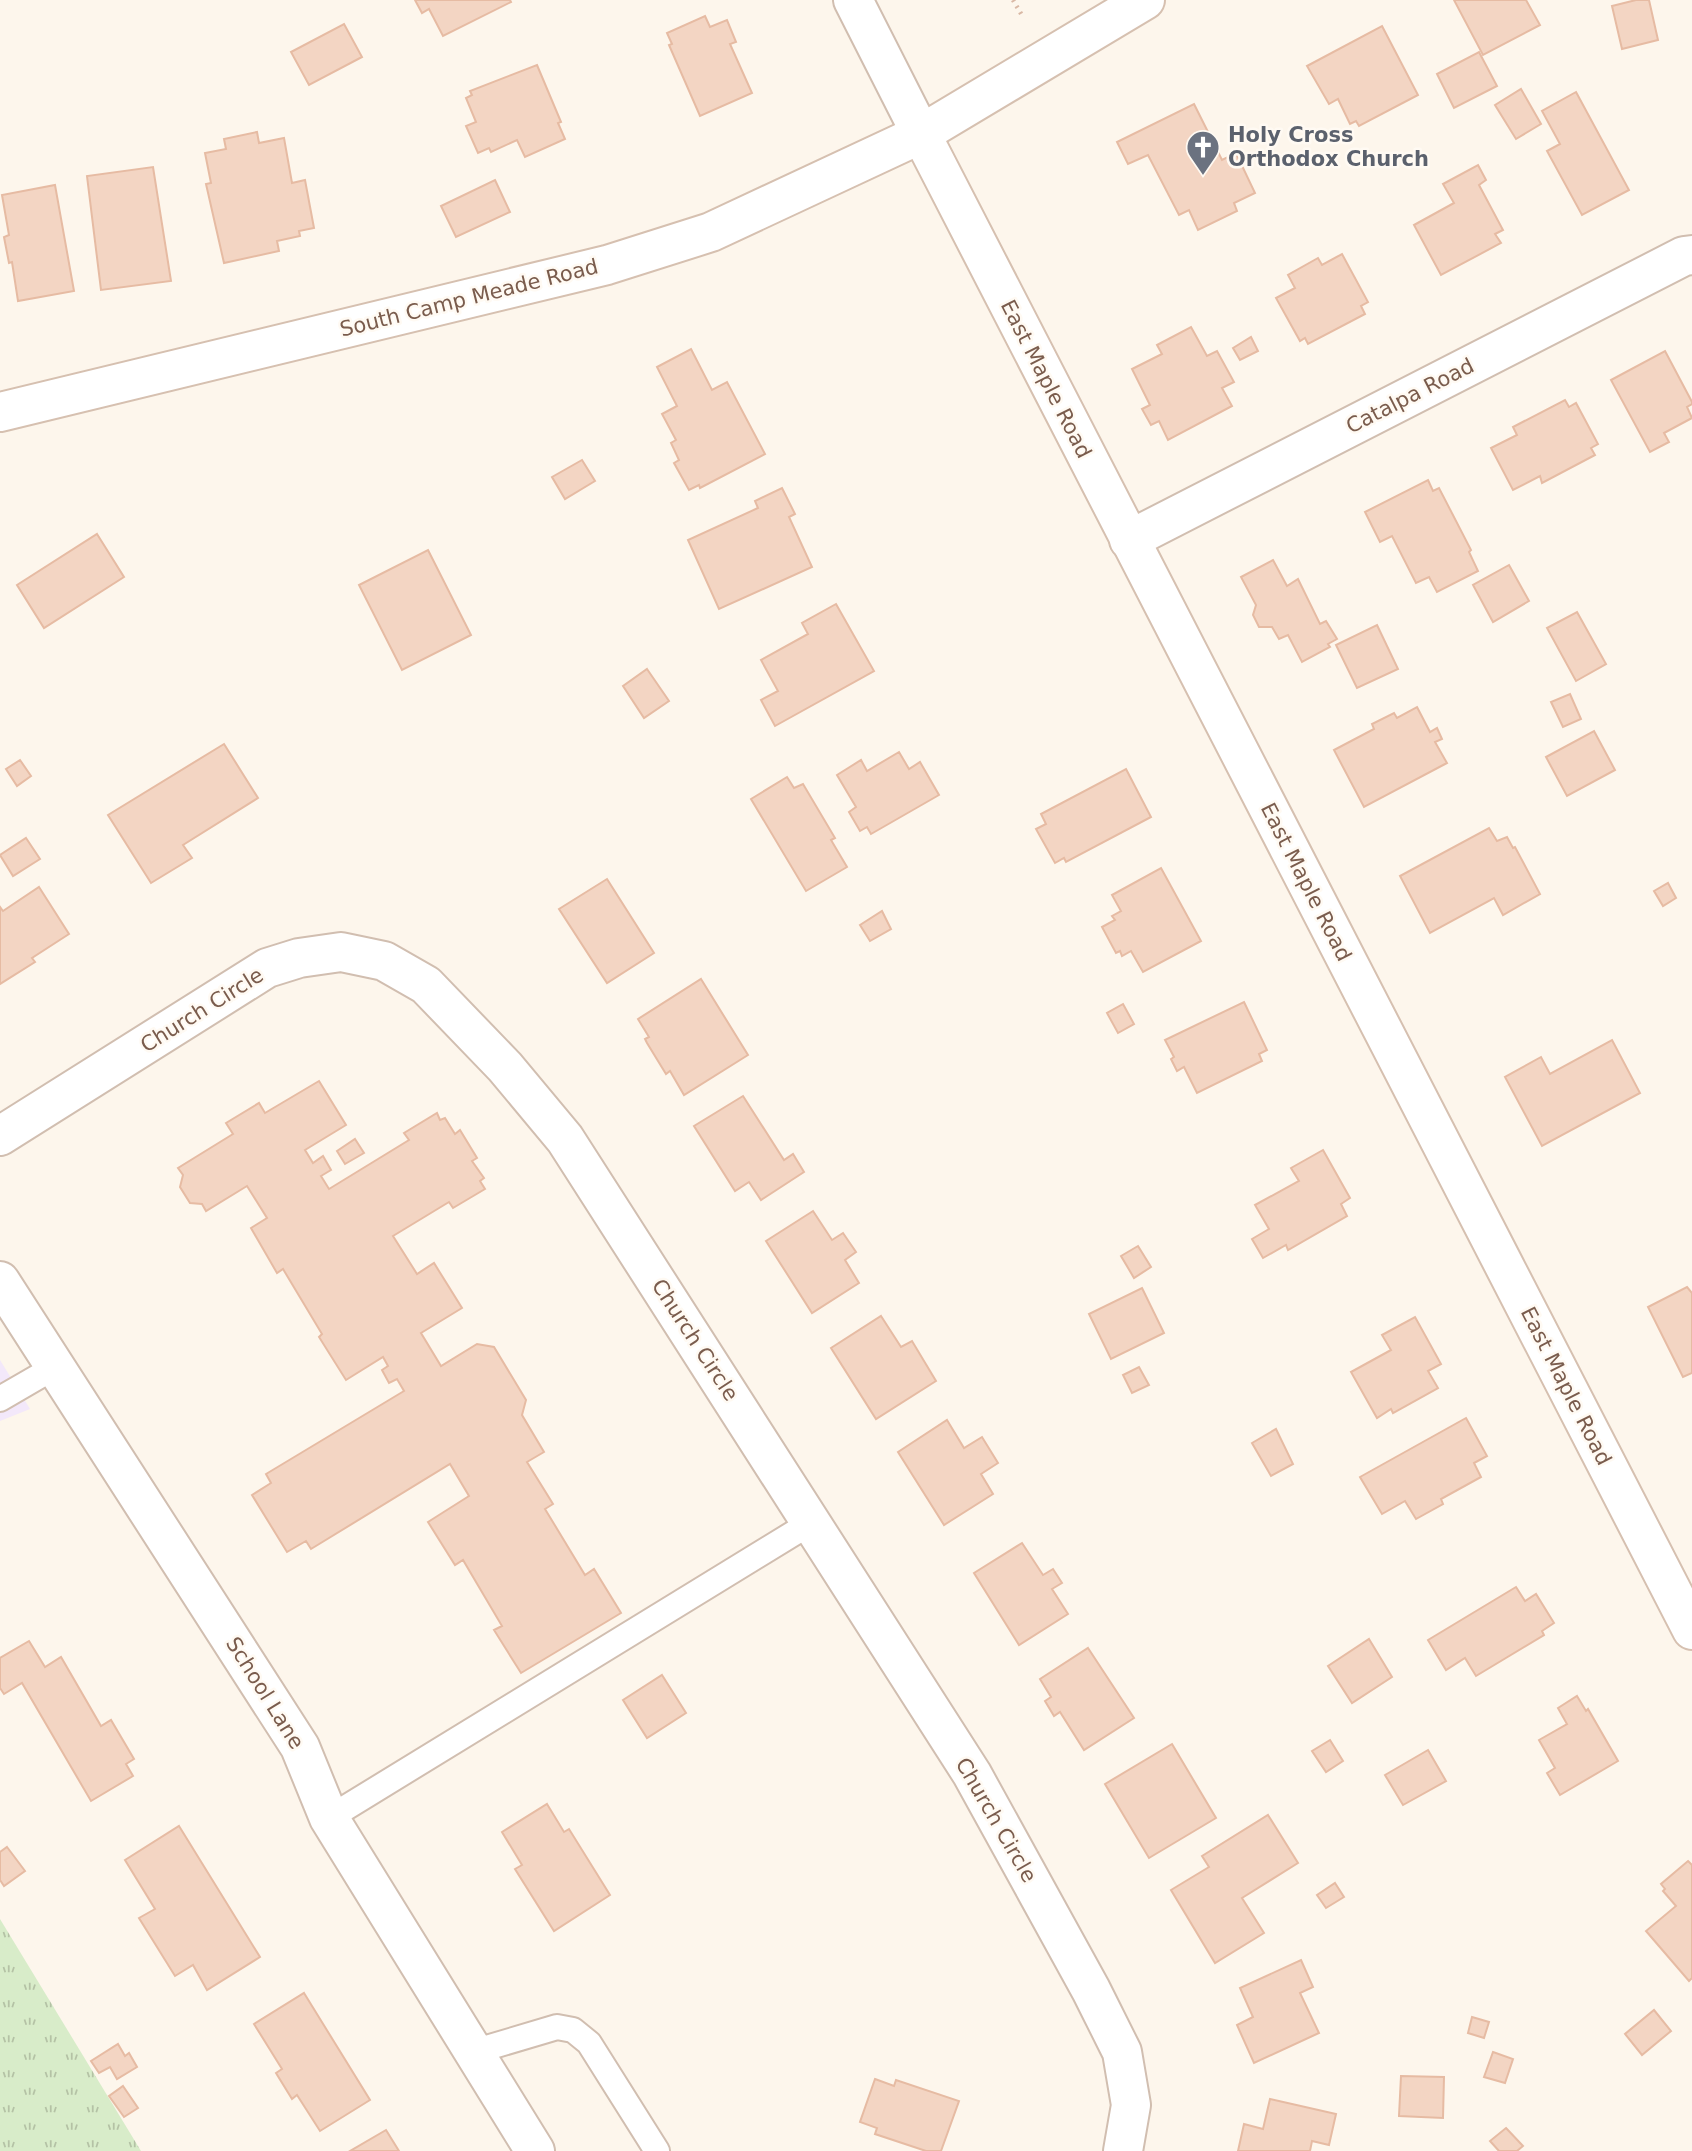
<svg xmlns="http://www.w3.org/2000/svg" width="1692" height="2151" viewBox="0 0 1692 2151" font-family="'DejaVu Sans',sans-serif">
<defs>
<pattern id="park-tufts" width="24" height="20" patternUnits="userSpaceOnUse" patternTransform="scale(1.75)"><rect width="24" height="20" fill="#d8ecc9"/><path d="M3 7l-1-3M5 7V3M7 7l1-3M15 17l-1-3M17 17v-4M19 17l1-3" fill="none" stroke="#b4c2a5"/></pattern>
</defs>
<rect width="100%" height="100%" fill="#fdf6ec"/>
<polygon fill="#f3e8fa" points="0,1360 30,1409 0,1421"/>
<polygon fill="url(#park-tufts)" points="0,1919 141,2151 0,2151"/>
<g fill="#f3d5c3" stroke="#e6bba3" stroke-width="2">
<polygon points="415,0 510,0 511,2 443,36 429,9 422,13"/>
<polygon points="1454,0 1526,0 1540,25 1483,55"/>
<polygon points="1636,0 1649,0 1658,40 1622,49 1612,6"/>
<polygon points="705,16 710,27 727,20 736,42 730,44 752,93 700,116 669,45 672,44 667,33"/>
<polygon points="344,24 362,57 309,85 291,52"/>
<polygon points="1382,26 1418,95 1359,126 1356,121 1350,124 1338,99 1329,104 1307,66"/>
<polygon points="1479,52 1497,86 1454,108 1437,74"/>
<polygon points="537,65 561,122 558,123 565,139 525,157 517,140 491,152 489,148 478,153 466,126 476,122 466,98 472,95 470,91"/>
<polygon points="1521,89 1541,124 1516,139 1495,105"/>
<polygon points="1576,92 1629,190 1582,215 1547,151 1560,144 1542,111"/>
<polygon points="1194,104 1222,160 1236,153 1255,193 1234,203 1237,211 1198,230 1189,210 1179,215 1148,155 1128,164 1117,142"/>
<polygon points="257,132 259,143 284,138 292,183 305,180 314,228 299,231 300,236 277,241 279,251 224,263 206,184 211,183 205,153 226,149 224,139"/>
<polygon points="1478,165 1486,180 1479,185 1503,230 1495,234 1501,243 1441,275 1414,225 1454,203 1443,184"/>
<polygon points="153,167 171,281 101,290 87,176"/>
<polygon points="495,180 510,212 456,237 441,206"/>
<polygon points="55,185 74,291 18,301 12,262 9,263 4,237 9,235 2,195"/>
<polygon points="1342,254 1368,302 1361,306 1365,314 1308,344 1305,338 1300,341 1276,298 1295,288 1288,275 1318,258 1322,265"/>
<polygon points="1191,327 1207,356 1217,351 1234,382 1222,388 1232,406 1168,440 1159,421 1151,425 1142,409 1150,405 1132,369 1162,354 1157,345"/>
<polygon points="1251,337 1258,351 1240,360 1233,348"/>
<polygon points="691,349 712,390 727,382 765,454 700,488 699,485 689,490 674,463 679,460 671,443 676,440 662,414 677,406 657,367"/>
<polygon points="1665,351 1692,402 1692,404 1687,407 1692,418 1664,433 1669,442 1650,452 1611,380"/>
<polygon points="1565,400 1569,407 1576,403 1598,444 1591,448 1595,455 1542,483 1540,476 1513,490 1491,448 1517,435 1513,427"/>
<polygon points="582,460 595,481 565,499 552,477"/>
<polygon points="1428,480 1433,491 1439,488 1471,550 1469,552 1478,571 1437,592 1429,577 1416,583 1392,536 1380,542 1365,512"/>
<polygon points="782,488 795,514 789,517 812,567 719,609 688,540 758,508 755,501"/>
<polygon points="97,534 124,577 44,628 17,585"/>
<polygon points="428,550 471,635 402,670 359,585"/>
<polygon points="1273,560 1287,586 1298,579 1320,624 1326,621 1337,639 1328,644 1330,647 1302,662 1288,635 1279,639 1272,627 1259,627 1253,615 1256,605 1241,577"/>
<polygon points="1509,565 1529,601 1493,622 1473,585"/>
<polygon points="836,604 874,671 775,726 761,700 778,691 761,660 808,634 802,623"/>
<polygon points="1577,612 1606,664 1576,681 1547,628"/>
<polygon points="1377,625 1398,669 1357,688 1336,645"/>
<polygon points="647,669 669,701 644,718 623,686"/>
<polygon points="1570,694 1581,719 1563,727 1551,702"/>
<polygon points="1417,707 1430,732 1437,728 1442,739 1435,742 1447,763 1364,807 1334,750 1374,729 1372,724 1394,713 1397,718"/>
<polygon points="1594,731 1615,770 1567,796 1546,757"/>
<polygon points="224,744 258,798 183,845 192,858 151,883 108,815"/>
<polygon points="899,752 909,769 920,762 939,795 871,834 867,827 860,831 849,812 856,807 837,775 861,760 867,771"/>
<polygon points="20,760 31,776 17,786 6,769"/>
<polygon points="1126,769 1151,817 1066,862 1064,858 1055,863 1036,829 1046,824 1041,814"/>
<polygon points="787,777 794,788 803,784 835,838 831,840 847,867 806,891 751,799"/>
<polygon points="1489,828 1497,841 1507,837 1513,848 1515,847 1540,894 1503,915 1494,898 1430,933 1400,876"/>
<polygon points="26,838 40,859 13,876 0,855"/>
<polygon points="1161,868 1201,941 1143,972 1131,951 1122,956 1120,951 1116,953 1102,927 1115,920 1112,916 1121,911 1112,895"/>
<polygon points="607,879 654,953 607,983 559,909"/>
<polygon points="1668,883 1676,898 1663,906 1654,891"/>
<polygon points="39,887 69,934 32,958 35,962 0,984 0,907 3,911"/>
<polygon points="882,911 891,929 870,941 860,925"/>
<polygon points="701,979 748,1055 684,1095 670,1071 666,1074 647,1043 645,1039 649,1037 638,1019"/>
<polygon points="1244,1002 1267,1050 1259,1054 1262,1061 1197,1093 1184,1067 1177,1071 1171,1059 1174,1057 1165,1040"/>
<polygon points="1123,1004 1134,1024 1118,1033 1107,1013"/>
<polygon points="1612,1040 1640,1093 1542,1146 1505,1077 1541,1057 1550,1074"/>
<polygon points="319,1081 346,1125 305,1150 313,1163 323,1156 331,1170 321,1176 329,1189 409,1140 404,1133 437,1113 440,1120 445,1118 455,1134 460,1130 477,1158 472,1161 484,1178 480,1181 485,1189 453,1208 449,1202 393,1236 417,1274 434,1263 462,1308 421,1333 441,1366 477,1344 494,1347 526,1400 522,1415 544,1452 527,1462 553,1504 545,1509 585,1575 594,1569 621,1613 521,1673 494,1630 502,1626 463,1560 455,1565 428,1522 469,1496 450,1464 311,1549 306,1541 287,1552 252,1495 271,1483 266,1474 404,1391 397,1379 389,1383 382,1370 388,1366 383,1357 346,1380 319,1337 322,1334 283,1269 277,1273 251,1228 267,1218 247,1186 206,1211 202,1204 190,1203 180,1187 183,1175 178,1168 233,1134 226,1123 259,1103 265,1113"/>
<polygon points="743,1096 784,1160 793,1154 804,1172 761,1200 749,1182 735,1191 694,1126"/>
<polygon points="355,1139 364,1153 345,1164 337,1151"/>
<polygon points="1323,1150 1350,1198 1341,1204 1347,1216 1288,1250 1286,1245 1263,1258 1252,1239 1269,1229 1255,1205 1299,1181 1291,1168"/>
<polygon points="813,1211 832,1240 843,1233 856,1252 845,1260 859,1283 812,1313 766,1241"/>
<polygon points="1138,1246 1151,1267 1134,1278 1121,1256"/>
<polygon points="1687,1287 1692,1293 1692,1373 1683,1377 1648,1307"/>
<polygon points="1142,1288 1164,1333 1111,1359 1089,1314"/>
<polygon points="881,1316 901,1347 912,1341 936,1381 876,1419 831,1348"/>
<polygon points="1415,1317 1441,1364 1428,1371 1438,1388 1393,1413 1391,1409 1377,1418 1351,1372 1391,1350 1382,1335"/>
<polygon points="1139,1367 1149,1385 1132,1393 1123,1375"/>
<polygon points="1466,1418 1487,1456 1474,1463 1481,1477 1441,1499 1443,1504 1416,1519 1405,1501 1382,1514 1360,1477"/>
<polygon points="947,1420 964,1448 982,1437 998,1463 981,1474 993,1494 944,1525 898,1452"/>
<polygon points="1276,1429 1293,1464 1271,1476 1252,1443"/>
<polygon points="1022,1543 1043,1575 1053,1569 1062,1583 1052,1589 1068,1614 1019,1645 974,1573"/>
<polygon points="1516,1587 1525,1601 1536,1594 1554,1623 1542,1631 1544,1635 1476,1676 1465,1658 1446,1670 1428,1640"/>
<polygon points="1369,1639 1392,1677 1352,1703 1328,1666"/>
<polygon points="29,1641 45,1667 61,1657 101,1726 111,1720 134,1759 126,1764 133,1776 91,1801 22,1683 4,1694 0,1688 0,1658"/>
<polygon points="1088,1648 1134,1718 1084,1750 1060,1712 1054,1716 1045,1701 1051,1697 1040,1679"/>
<polygon points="662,1675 686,1713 647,1738 623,1700"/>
<polygon points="1577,1696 1586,1711 1588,1709 1618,1761 1560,1795 1547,1773 1555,1768 1539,1740 1567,1724 1558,1708"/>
<polygon points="1330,1740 1343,1761 1326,1772 1312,1751"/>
<polygon points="1172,1744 1216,1818 1149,1858 1105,1784"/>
<polygon points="1428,1750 1446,1781 1403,1805 1385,1775"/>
<polygon points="547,1804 564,1832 569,1829 610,1895 554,1931 515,1869 522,1865 502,1832"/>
<polygon points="1268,1815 1298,1863 1242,1898 1264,1933 1215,1963 1171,1890 1209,1867 1202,1856"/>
<polygon points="179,1826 260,1957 207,1990 193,1965 175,1976 139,1918 155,1909 125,1860"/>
<polygon points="7,1847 25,1871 4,1886 0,1880 0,1852"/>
<polygon points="1688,1861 1692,1865 1692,1978 1689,1981 1646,1931 1676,1906 1663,1891 1665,1889 1661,1884"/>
<polygon points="1335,1883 1344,1897 1326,1908 1317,1895"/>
<polygon points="1301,1960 1313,1987 1300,1993 1319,2033 1254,2063 1237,2025 1253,2017 1240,1988"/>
<polygon points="304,1993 370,2100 320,2131 297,2095 292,2099 276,2073 282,2069 254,2024"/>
<polygon points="1654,2010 1671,2031 1642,2055 1625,2034"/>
<polygon points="1472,2017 1489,2022 1484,2038 1468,2033"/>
<polygon points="118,2044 125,2056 129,2053 137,2067 117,2079 110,2067 99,2073 91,2061"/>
<polygon points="1493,2052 1513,2059 1505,2083 1484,2077"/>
<polygon points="1401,2076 1444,2077 1443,2118 1399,2116"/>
<polygon points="875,2079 894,2086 896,2080 959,2101 941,2151 926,2151 875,2134 877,2128 860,2122"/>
<polygon points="123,2086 138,2108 124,2117 109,2096"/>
<polygon points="1270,2099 1336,2114 1329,2145 1312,2141 1310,2151 1238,2151 1244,2124 1263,2129"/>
<polygon points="1506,2128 1523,2146 1517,2151 1499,2151 1490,2141"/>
<polygon points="386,2130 399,2151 350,2151"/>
</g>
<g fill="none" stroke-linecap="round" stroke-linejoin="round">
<defs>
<g id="service">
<polyline points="0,1399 55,1367"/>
<polyline points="329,1818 812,1522"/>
<polyline points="473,2052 557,2027 573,2030 589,2043 657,2151"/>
</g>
<g id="minor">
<polyline points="1129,540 1684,256 1692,255"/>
<polyline points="0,1136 267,968 299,958 341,952 384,961 426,985 505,1067 565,1139 972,1774 1091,1990 1122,2052 1131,2105 1123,2151"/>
<polyline points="0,1281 300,1747 329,1818 535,2151"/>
</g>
<polyline id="tertiary" points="853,0 921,134"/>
<g id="secondary">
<polyline points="921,134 1692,1630"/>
<polyline points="0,412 607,265 711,232 921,134 1145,0"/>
</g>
</defs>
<use href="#service" stroke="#d1beb0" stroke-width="28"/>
<use href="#minor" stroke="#d1beb0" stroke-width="42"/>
<use href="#tertiary" stroke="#d1beb0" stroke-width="42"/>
<use href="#secondary" stroke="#d6c0b0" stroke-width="42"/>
<polyline stroke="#d9b8a5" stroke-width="4.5" stroke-dasharray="2 5" stroke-linecap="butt" points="1013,0 1023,17"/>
<use href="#service" stroke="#fff" stroke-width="24"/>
<use href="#minor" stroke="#fff" stroke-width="38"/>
<use href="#tertiary" stroke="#fff" stroke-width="38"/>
<use href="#secondary" stroke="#fff" stroke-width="38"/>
</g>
<defs>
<symbol id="church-pin" viewBox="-11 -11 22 30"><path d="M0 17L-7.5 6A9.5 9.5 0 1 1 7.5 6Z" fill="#6b7280" stroke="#fffaf3"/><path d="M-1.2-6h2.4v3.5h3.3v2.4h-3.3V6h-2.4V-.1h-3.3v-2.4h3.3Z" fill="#fff"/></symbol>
</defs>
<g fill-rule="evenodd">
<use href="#church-pin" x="1184" y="128" width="38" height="52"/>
</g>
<g text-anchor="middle" stroke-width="5" stroke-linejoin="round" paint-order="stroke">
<g font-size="21" font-weight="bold" fill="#5b616d" stroke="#fffaf3" text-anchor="start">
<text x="1228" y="142">Holy Cross<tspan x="1228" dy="24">Orthodox Church</tspan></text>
</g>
<g font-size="21" fill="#7a5c4d" stroke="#fffaf3">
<text transform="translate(469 298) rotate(-14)" y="7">South Camp Meade Road</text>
<text transform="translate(1046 379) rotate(63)" y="7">East Maple Road</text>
<text transform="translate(1410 396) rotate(-27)" y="7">Catalpa Road</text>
<text transform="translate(1306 882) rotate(63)" y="7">East Maple Road</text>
<text transform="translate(202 1010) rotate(-32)" y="7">Church Circle</text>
<text transform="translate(695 1340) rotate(57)" y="7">Church Circle</text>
<text transform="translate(1566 1386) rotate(63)" y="7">East Maple Road</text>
<text transform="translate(265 1693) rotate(58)" y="7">School Lane</text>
<text transform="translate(996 1820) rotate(60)" y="7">Church Circle</text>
</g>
</g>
</svg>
